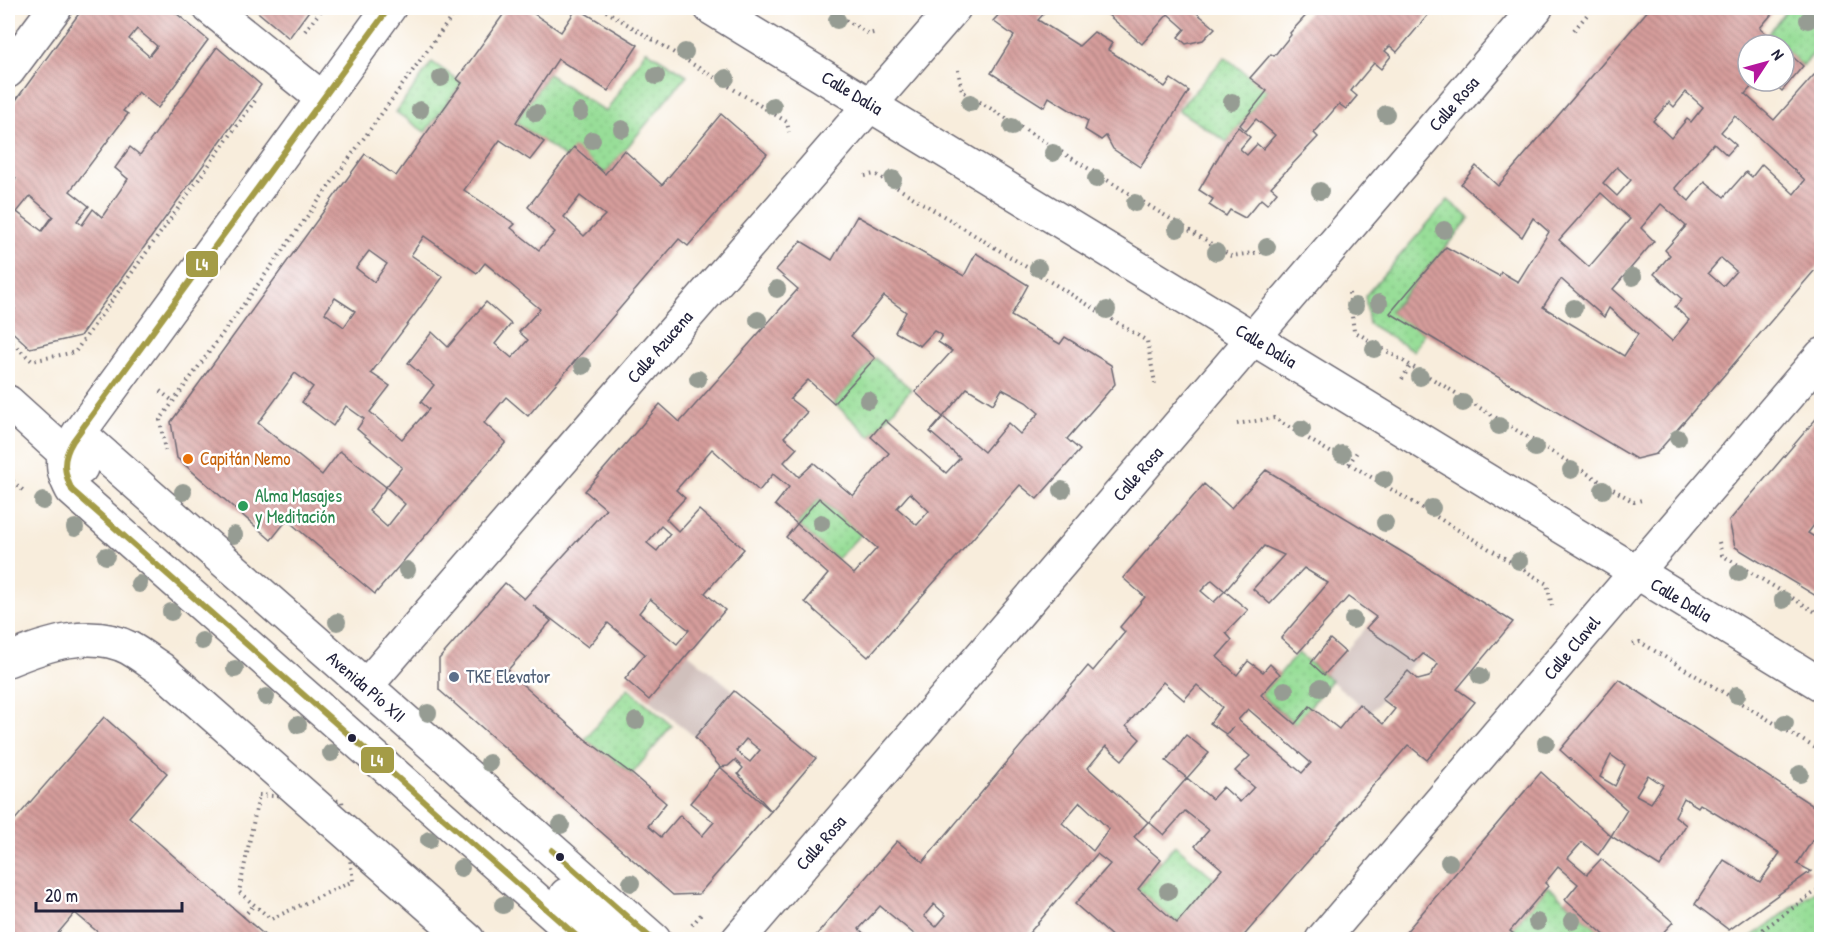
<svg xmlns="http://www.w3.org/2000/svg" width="1829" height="947" viewBox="0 0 1829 947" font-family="'Patrick Hand',sans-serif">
<defs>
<pattern id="park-dots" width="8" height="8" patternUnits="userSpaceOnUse" patternTransform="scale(1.5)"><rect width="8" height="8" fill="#98de98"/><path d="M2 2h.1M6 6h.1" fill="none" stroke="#83be84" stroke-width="1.8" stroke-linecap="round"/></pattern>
<pattern id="building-back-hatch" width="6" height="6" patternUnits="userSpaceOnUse" patternTransform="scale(1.5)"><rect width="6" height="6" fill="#d69d9b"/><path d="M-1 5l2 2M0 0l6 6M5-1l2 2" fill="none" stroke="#ad8080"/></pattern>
</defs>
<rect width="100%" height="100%" fill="#fff"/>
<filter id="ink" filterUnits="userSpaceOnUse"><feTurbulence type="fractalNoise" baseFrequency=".0167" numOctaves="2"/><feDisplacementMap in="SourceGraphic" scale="12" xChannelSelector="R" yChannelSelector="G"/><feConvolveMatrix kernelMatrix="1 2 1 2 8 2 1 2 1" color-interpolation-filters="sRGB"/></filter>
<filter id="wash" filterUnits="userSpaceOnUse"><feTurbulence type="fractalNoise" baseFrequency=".008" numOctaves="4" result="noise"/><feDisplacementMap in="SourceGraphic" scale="24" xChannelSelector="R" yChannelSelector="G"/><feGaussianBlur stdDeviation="1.35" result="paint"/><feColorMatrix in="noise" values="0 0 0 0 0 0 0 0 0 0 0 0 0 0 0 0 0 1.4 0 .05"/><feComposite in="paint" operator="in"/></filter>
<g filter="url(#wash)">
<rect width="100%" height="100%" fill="#f8eddc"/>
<g fill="#d0c0bc">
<polygon points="1366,628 1415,662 1370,713 1324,675"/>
<polygon points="688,653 734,691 695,737 649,700"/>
</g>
<g fill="url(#park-dots)" stroke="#5d806a" stroke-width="1.5">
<polygon points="1788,8 1821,8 1821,45 1803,66 1784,49 1784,45 1780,45 1768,34"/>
<polygon points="646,50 687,75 605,174 574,148 566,158 516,122 548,74 606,112"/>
<polygon points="1225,57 1267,91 1227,142 1178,110"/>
<polygon points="432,62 462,83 425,132 396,112"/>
<polygon points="1448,200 1470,218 1390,312 1424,333 1414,351 1369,324 1365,296"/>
<polygon points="875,358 911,389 871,437 834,403"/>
<polygon points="819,498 861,534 837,559 797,524"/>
<polygon points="1298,653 1331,680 1296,724 1261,695"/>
<polygon points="628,688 672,726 632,774 585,739"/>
<polygon points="1175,845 1215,879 1177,923 1138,889"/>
<polygon points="1548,886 1609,939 1520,939 1510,931"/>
<polygon points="1821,887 1821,931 1811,939 1748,939"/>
</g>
<g id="blocks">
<g fill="url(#building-back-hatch)" fill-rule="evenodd">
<path d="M83 8H170L208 40 158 108 138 92 123 111 128 114 70 191 89 206 77 221 82 225 93 209 102 217 128 179 115 168 130 147 140 155 217 47 261 85 80 336 30 348 8 328V319L15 309 8 302V188L16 178 10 173 8 176V111ZM137 29 157 46 149 56 129 39ZM30 196 53 216 42 231 17 212Z"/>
<polygon points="253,8 311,8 289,38"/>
<path d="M508 8H525L561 32 577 8 638 45 608 91 558 59 516 122 544 142 530 160 500 140 464 190 515 224 511 228 539 250 555 232 528 207 574 147 605 174 624 150 662 185 721 114 767 154 688 246 679 239 528 416 506 397 484 423 506 442 375 594 287 520 271 540 177 458 171 422 365 154 396 176 462 83 457 79ZM580 196 605 215 584 236 564 217ZM424 236 477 273 485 263 540 309 519 332 528 340 512 358 495 344 511 324 486 302 448 347 432 332 408 363 434 385 421 402 429 409 402 439 370 412 390 386 371 373 443 277 411 255ZM369 251 387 264 374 282 356 268ZM335 298 355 311 344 327 325 313ZM295 373 313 387 302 402 333 426 346 406 364 419 357 429 402 467 386 487 405 504 387 527 369 511 386 487 340 451 322 475 258 423Z"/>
<polygon points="1005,8 1049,8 1038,20 1079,46 1094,32 1112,43 1108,50 1165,87 1171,79 1189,91 1140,167 1113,149 1106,136 1101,140 1085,130 1088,121 1049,97 1044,107 991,73 1014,36 993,21"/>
<polygon points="1100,8 1194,8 1192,9 1215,28 1203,40 1186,44 1178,37 1185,29 1168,14 1142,44"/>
<polygon points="1313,8 1434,8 1397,52 1390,46 1385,51 1391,56 1381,69 1374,63 1354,87 1351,91 1357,96 1346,109 1339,104 1314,133 1318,137 1271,187 1277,192 1267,204 1261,199 1245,218 1230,210 1226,216 1209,205 1213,199 1199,190 1227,142 1238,127 1250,137 1240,149 1247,155 1257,144 1263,149 1275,135 1256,119 1246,131 1240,125 1267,91 1250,78 1271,54 1274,56 1291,35 1290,33"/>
<path d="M1650 8H1777L1760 28 1780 45H1748V81H1757L1745 94 1774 120 1814 75 1821 81V263L1656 454 1636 459 1390 313 1446 247 1499 276 1501 272 1518 282 1549 232 1533 218 1522 237 1461 184 1476 166 1498 186ZM1686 92 1703 107 1691 122 1687 119 1671 138 1653 121 1669 102 1674 107ZM1735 116 1805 180 1794 194 1762 164 1752 177 1746 172 1724 197 1705 181 1689 201 1675 188 1714 143 1727 155 1736 145 1721 132ZM1617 167 1631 180 1617 196 1603 183ZM1601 193 1630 219 1589 267 1559 240ZM1661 204 1686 226 1665 250 1670 255 1654 274 1682 299 1675 307 1689 320 1672 341 1613 289 1654 241 1641 228ZM1721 258 1736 271 1723 286 1708 273ZM1561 279 1604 317 1609 308 1638 334 1624 356 1543 307Z"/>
<polygon points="1784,49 1803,66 1782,91 1771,81 1784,81"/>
<path d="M857 216 964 276 976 253 1028 285 1011 316 1060 344 1065 337 1111 365 1115 384 1067 439 1080 450 1037 499 1020 485 868 657 805 602 828 574 786 537 797 524 854 574 877 548 819 498 797 524 775 505 789 487 773 474 759 491 712 449 676 490 685 498 666 519 679 532 699 510 744 549 705 593 725 610 649 700 625 679 645 654 608 623 588 647 533 605 551 621 507 671 585 739 632 774 666 803 648 826 661 837 680 815 702 836 714 822 690 803 720 767 771 811 699 894 673 895 439 690V659L505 583 524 599 606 509 585 491 660 404 680 422 798 289 776 270 801 241 832 260ZM884 296 906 312 895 332 920 346 934 331 942 335 938 342 952 351 915 392 943 417 930 432 960 458 946 473 885 420 871 437 889 453 853 496 814 463 799 477 784 462 797 448 784 437 807 412 790 399 808 380 834 403 875 358 851 336ZM967 388 993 404 1002 389 1026 402 1039 413 1020 434 1008 423 984 452 943 417ZM910 493 929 511 917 525 897 508ZM661 526 670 534 657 551 647 543ZM650 599 689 630 677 644 639 613Z"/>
<polygon points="1821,413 1821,516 1808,533 1821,541 1821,599 1735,547 1729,521"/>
<path d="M1266 470 1412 558 1513 622 1457 689 1475 702 1427 760 1408 745 1241 939H1115L1075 904 1110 864 1097 854 1024 939H920L880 906 859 929 870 939H813L897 841 923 862 1088 666 1093 671 1125 632 1120 627 1145 597 1123 578 1204 484 1231 508ZM1264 546 1284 555 1253 589 1270 604 1304 568 1328 583 1281 638 1298 653 1348 597 1376 617 1366 628 1415 662 1423 654 1438 664 1429 677 1418 680 1408 671 1382 699 1395 709 1383 724 1359 704 1339 729 1310 706 1295 724 1261 695 1280 674 1270 664 1263 672 1248 661 1237 675 1217 657 1232 640 1226 633 1248 610 1225 591 1214 602 1201 591 1212 580 1225 591ZM1163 682 1184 700 1197 685 1222 707 1210 723 1226 734 1233 727 1226 736 1250 756 1235 771 1254 787 1240 802 1223 787 1212 799 1187 778 1149 822 1164 835 1185 811 1209 830 1195 846 1222 869 1177 923 1138 889 1161 860 1134 837 1148 822 1088 768 1106 746 1122 760 1140 739 1126 726ZM1248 709 1311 763 1302 773 1238 720ZM1080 802 1109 829 1093 851 1062 823ZM934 904 946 915 936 927 924 916Z"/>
<polygon points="1330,639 1345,652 1324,675 1311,663"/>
<path d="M1619 679 1821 811V827L1797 864 1811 871 1729 930 1695 904 1724 860 1760 882 1780 853 1700 804 1698 807 1684 798 1675 816 1686 825 1660 867 1611 836 1627 810 1560 750ZM1611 755 1625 765 1615 786 1600 777ZM1648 775 1663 785 1651 803 1636 795Z"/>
<path d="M734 691 816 758 771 811 738 774 743 768 735 760 728 766 720 767 695 737ZM746 739 760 750 750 762 736 751Z"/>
<polygon points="104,717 167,773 129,817 269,939 106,939 75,913 53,939 8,939 8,817 13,822"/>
<polygon points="1186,735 1209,753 1187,778 1166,761"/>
<polygon points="1541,772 1611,836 1598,855 1582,842 1568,858 1587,874 1601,859 1673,922 1657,939 1609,939 1565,900 1578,884 1558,867 1545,883 1548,886 1510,931 1521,939 1400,939"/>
</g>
</g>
</g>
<g filter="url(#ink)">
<use href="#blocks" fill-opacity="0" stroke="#6d6973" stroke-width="1.5"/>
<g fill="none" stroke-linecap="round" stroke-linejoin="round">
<defs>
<g id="minor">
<polyline points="210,8 323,99"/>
<path d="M389 8 79 433C62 457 58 463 72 490L582 940"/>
<polyline points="711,8 1822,685"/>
<polyline points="8,71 55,8"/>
<polyline points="8,402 81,468"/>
<polyline points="79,433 654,940"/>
<path d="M8 660C44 645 91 628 129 648 140 654 150 662 161 669L468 940"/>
<polyline points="366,686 954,8"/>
<polyline points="566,895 616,940"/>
<polyline points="738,940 1536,8"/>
<polyline points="1322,940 1822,355"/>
</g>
</defs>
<use href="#minor" stroke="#6d6973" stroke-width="36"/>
<g stroke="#6d6973" stroke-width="4" stroke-dasharray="1.5 4.5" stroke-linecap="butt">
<polyline points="601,8 787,122 789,132"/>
<polyline points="825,8 869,34 877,32"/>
<polyline points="1574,30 1593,8"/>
<polyline points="305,31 323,8"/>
<polyline points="958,70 962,91 1231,256 1269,251"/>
<polyline points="865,176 875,174 1147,341 1155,383 1153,387"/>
<polyline points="1349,293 1354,331 1634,502 1642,500"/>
<polyline points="8,339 32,361 75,352 257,98"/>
<polyline points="1402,379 1411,365"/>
<polyline points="160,391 174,402"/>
<polyline points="1237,424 1274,418 1547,584 1552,606"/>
<polyline points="165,451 160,420 458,8"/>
<polyline points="1349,464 1357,452"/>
<polyline points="8,477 25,492"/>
<polyline points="1719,542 1722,555 1822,616"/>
<polyline points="1633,644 1640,642 1822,752"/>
<polygon points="259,795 342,801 353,881 271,919 239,892"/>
<polyline points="243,917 254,905"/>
<polyline points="692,925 703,912"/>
<polyline points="1748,940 1822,887"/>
</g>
<use href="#minor" stroke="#fff" stroke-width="33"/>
<defs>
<g id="bus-1">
<path d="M389 8 73 441C62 459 63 471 72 490L581 940"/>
<polyline points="552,850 653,940"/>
</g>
</defs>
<use href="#bus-1" stroke="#fff" stroke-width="10"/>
<use href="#bus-1" stroke="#a49c47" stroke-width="6"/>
</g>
<g fill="#969c93">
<circle cx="837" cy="20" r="9"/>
<circle cx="1808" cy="20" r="9"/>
<circle cx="685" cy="52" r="9"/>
<circle cx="656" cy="76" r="9"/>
<circle cx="441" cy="78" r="9"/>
<circle cx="726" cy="78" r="9"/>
<circle cx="1232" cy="102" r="9"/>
<circle cx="970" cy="103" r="9"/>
<circle cx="773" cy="106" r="9"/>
<circle cx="420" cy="110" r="9"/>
<circle cx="580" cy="112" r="9"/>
<circle cx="536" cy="113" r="9"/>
<circle cx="1386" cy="114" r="9"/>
<circle cx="1012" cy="127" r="9"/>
<circle cx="622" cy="129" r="9"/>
<circle cx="592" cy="140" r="9"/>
<circle cx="1053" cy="153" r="9"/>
<circle cx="893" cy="179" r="9"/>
<circle cx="1096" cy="179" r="9"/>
<circle cx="1320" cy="191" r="9"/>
<circle cx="1135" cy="203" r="9"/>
<circle cx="1177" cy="229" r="9"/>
<circle cx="1444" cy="230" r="9"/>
<circle cx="1267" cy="247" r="9"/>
<circle cx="1216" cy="252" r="9"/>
<circle cx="1038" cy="268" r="9"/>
<circle cx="1633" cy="277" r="9"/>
<circle cx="777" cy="289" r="9"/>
<circle cx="1379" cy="303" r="9"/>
<circle cx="1355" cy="306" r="9"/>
<circle cx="1574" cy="308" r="9"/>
<circle cx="1107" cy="310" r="9"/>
<circle cx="758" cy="320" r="9"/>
<circle cx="1374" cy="349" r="9"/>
<circle cx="583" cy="366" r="9"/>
<circle cx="1420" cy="377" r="9"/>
<circle cx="698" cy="379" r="9"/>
<circle cx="868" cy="400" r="9"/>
<circle cx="1463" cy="403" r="9"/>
<circle cx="1499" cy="426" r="9"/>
<circle cx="1302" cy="429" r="9"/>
<circle cx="1678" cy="438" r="9"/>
<circle cx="1535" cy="448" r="9"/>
<circle cx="1342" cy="454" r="9"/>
<circle cx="1571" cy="470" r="9"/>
<circle cx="1384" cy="479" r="9"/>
<circle cx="1062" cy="490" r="9"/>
<circle cx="1603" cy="490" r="9"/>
<circle cx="183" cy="492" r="9"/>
<circle cx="43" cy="501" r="9"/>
<circle cx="1432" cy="508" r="9"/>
<circle cx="821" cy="523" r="9"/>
<circle cx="1385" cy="523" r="9"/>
<circle cx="75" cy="528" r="9"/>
<circle cx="234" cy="535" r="9"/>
<circle cx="106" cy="556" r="9"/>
<circle cx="1519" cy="561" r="9"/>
<circle cx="407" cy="570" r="9"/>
<circle cx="1739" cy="573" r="9"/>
<circle cx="139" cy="584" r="9"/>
<circle cx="1783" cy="600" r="9"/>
<circle cx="171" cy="612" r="9"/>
<circle cx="1353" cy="620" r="9"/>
<circle cx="337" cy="622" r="9"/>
<circle cx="202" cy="641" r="9"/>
<circle cx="235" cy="669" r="9"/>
<circle cx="1480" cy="676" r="9"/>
<circle cx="1320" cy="688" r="9"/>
<circle cx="1285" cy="690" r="9"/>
<circle cx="1737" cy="695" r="9"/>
<circle cx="266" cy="697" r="9"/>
<circle cx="428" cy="713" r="9"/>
<circle cx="636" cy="721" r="9"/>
<circle cx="1785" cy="723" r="9"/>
<circle cx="298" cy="725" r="9"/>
<circle cx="1546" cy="743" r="9"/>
<circle cx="331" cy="753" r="9"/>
<circle cx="489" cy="763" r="9"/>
<circle cx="1800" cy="774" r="9"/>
<circle cx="561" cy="825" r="9"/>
<circle cx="429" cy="840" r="9"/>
<circle cx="1449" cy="862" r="9"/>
<circle cx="461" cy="868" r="9"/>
<circle cx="631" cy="883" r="9"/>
<circle cx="1168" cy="891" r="9"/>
<circle cx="503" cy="905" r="9"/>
<circle cx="1572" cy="921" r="9"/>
<circle cx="1537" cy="922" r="9"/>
</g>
</g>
<circle fill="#e8710a" stroke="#fff" stroke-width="2" cx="188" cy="459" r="6"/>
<circle fill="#2e9e5b" stroke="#fff" stroke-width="2" cx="243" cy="506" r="6"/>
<circle fill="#5c6f8a" stroke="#fff" stroke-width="2" cx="454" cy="677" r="6"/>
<g fill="#22223b" stroke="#fff" stroke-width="2">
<circle cx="352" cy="738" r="5"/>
<circle cx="560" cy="857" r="5"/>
</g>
<g text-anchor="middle" stroke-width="5" stroke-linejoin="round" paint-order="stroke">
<g font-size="18" fill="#22223b" stroke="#fff">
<text transform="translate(852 93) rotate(31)" y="6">Calle Dalia</text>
<text transform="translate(1454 104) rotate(-49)" y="6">Calle Rosa</text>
<text transform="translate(1266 346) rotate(31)" y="6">Calle Dalia</text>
<text transform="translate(660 347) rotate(-49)" y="6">Calle Azucena</text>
<text transform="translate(1138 474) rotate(-49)" y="6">Calle Rosa</text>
<text transform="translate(1681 600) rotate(31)" y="6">Calle Dalia</text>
<text transform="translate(1572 648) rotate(-50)" y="6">Calle Clavel</text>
<text transform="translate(366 687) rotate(41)" y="6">Avenida Pío XII</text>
<text transform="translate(821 843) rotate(-49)" y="6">Calle Rosa</text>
</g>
<g font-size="18" fill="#c56008" stroke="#fff" text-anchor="start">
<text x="200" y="465">Capitán Nemo</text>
</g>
<g font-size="18" fill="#27864d" stroke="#fff" text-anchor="start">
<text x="255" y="502">Alma Masajes<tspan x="255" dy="21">y Meditación</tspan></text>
</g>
<g font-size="18" fill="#4e5e75" stroke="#fff" text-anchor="start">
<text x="466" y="683">TKE Elevator</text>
</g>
</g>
<g stroke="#fff" stroke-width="2">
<rect x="185" y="250" width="34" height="28" rx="6" fill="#a49c47"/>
<rect x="360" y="746" width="35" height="28" rx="6" fill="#a49c47"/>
</g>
<g font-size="16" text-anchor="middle" font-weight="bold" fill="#fff">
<text x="202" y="270">L4</text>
<text x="377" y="766">L4</text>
</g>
<rect width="1829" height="947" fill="none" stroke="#fff" stroke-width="30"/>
<g transform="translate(1766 63) rotate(54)"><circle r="28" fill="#ffffff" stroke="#a7a7b1" stroke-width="1.5"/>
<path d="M0-4.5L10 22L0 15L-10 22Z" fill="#b5179e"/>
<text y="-9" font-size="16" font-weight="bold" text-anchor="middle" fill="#22223b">N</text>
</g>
<path d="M36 902v9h146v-9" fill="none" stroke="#22223b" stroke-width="3"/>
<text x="45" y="902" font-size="18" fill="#22223b" stroke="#ffffff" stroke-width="4.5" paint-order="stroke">20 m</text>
</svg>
